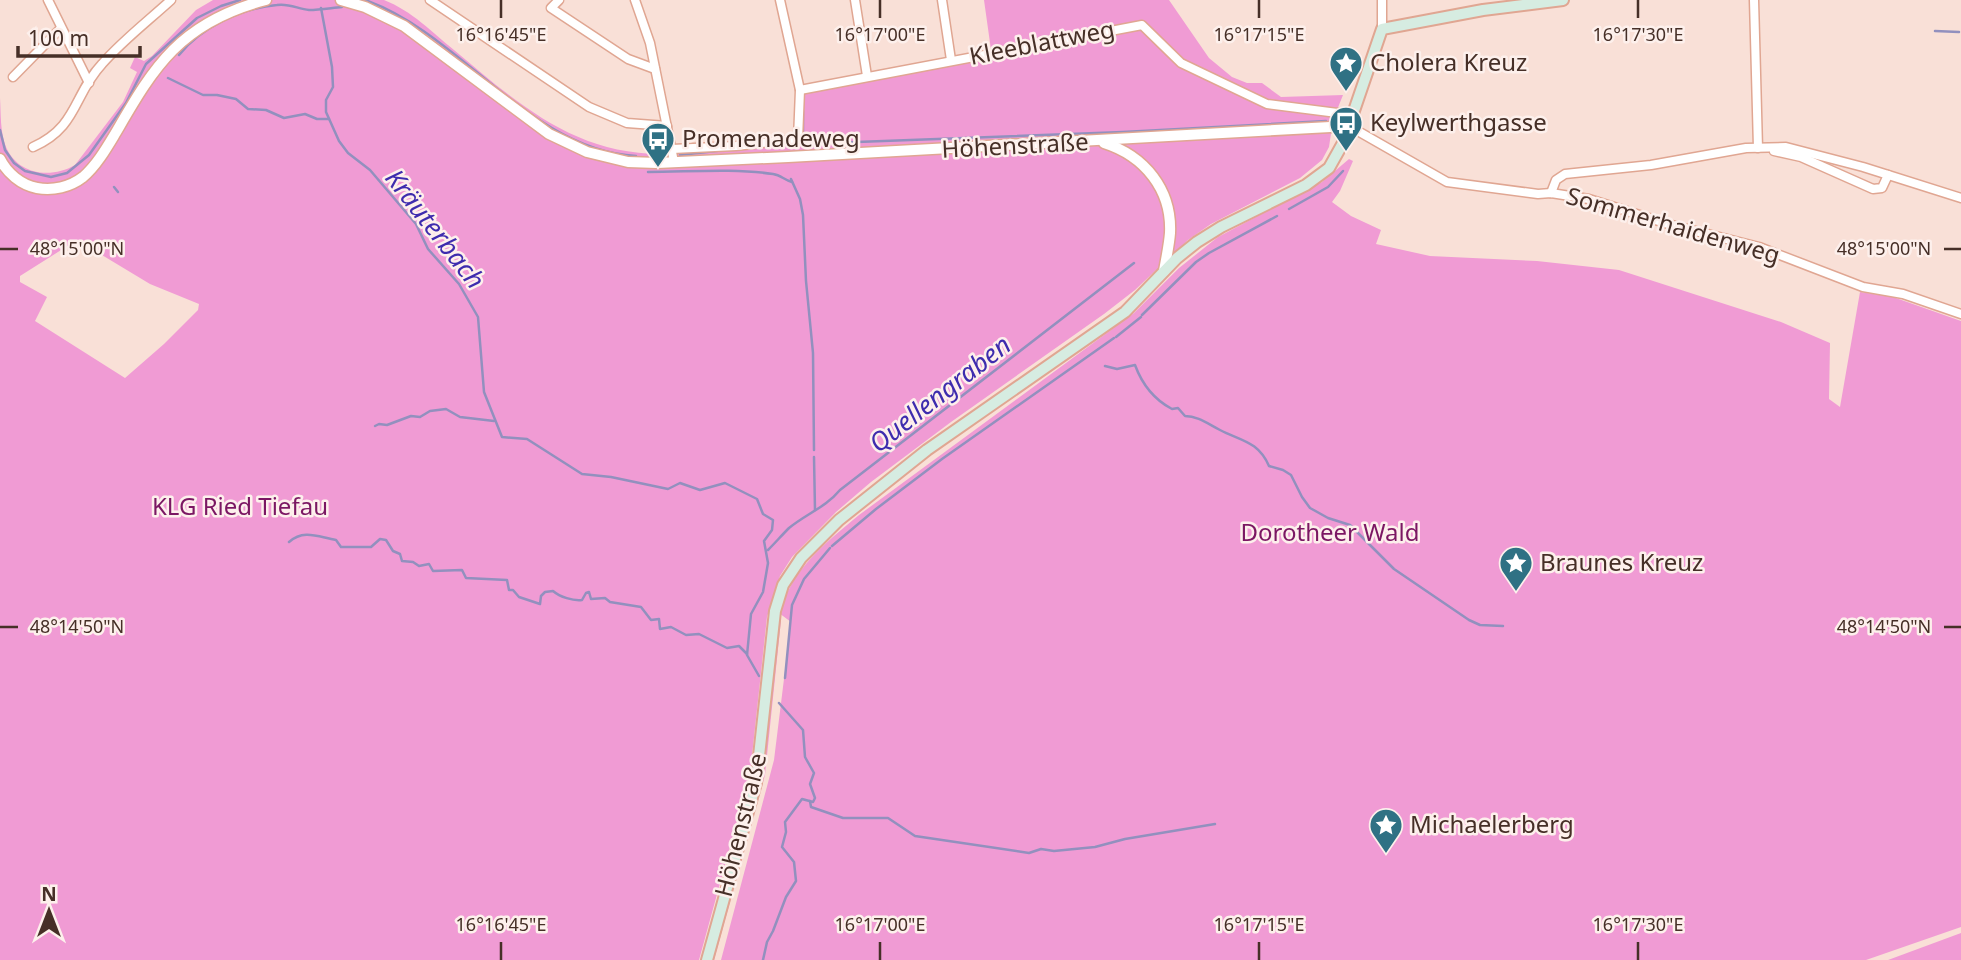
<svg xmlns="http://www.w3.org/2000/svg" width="1961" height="960" viewBox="0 0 1961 960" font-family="'Noto Sans',sans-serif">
<rect width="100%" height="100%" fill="#f9e0d7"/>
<g fill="#f09bd4" fill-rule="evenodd">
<path d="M213 0H384C412 11 432 32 454 50 517 103 574 154 661 154L666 148 681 145 790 137 796 135 797 87 991 50 984 0H1169L1209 58 1232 77 1247 83H1262L1281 97 1343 95 1333 120 1329 147 1322 160 1300 178 1211 224 1188 240 1135 290 1104 314 951 422 871 482 836 512 792 557 780 576 767 617 750 774 699 960H0V98C1 114 0 132 6 147 18 175 51 179 75 165L123 102 137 72 130 68 135 57 144 61 152 56 196 10ZM77 240 150 284 199 304 198 310 164 344 125 378 35 321 47 297 20 282V276Z"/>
<path d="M1349 159 1353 161 1340 191 1332 202 1351 216 1381 230 1376 244 1430 256 1537 261 1619 270 1781 322 1830 343 1829 399 1840 407 1860 292 1893 297 1961 321V927L1866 960H721L774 760 791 622 779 613C794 567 823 545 859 515L1134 313 1179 268 1218 237 1322 182Z"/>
<polygon points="778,616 781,620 765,775 714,960 711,960 757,797 765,759"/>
<polygon points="1961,933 1961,960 1888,960"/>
</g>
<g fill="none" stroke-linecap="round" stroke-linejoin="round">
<g stroke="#9290be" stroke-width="2.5">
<path d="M365 0C462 34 529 150 636 156"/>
<polyline points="321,8 332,67 333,87 326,100 326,112 339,141 348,153 370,170 416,224 428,249 459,284 478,317 484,392 502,437 527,439 582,474 611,477 668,489 680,483 700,490 725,483 757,499 763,514 773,520 772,530 764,541 768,563 763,592 751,614 747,655 759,676"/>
<polyline points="1935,31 1959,32"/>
<path d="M179 55C201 27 242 8 277 5 289 3 298 9 309 10 320 10 331 8 342 7"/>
<polyline points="168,78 203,95 217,95 236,99 248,109 266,110 284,118 305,114 317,119 329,119"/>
<polyline points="0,130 5,150 14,163 25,171 51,177 67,173 89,155 126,103 146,64 197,18 221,6 240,0"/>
<polyline points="803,144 1123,132 1326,121"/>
<polyline points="803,146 803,111"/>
<polyline points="766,147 791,144 795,147"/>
<polyline points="680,155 725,150"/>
<path d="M648 172C689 172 732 168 773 174 781 175 784 180 792 182"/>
<polyline points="791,179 800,199 803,215 806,281 813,353 814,450"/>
<polyline points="114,187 118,192"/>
<polyline points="1289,209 1328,187 1343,171"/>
<polyline points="1142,315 1196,262 1209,253 1277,216"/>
<polyline points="1116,337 1141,317"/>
<path d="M1105 366 1117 369 1135 365C1142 384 1153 399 1172 409L1178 408 1185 416C1198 416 1208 424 1220 430 1241 441 1258 441 1269 466L1283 470 1291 475 1302 497 1310 508 1328 518 1350 525 1394 569 1469 620 1480 625 1503 626"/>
<polyline points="375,426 379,424 387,425 411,416 420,417 430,411 446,409 460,417 494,421"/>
<polyline points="814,457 815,510"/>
<path d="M289 542C304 529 318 537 336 540L341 547H371L380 539 386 540 393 551 400 554 402 561 413 562 419 566 429 564 433 571 462 570 466 578 507 580 509 590H513L519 597 540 604 541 596 545 592 553 591C560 597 573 601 582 600L586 593 589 592 591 599 605 598 610 602 641 607 651 620 659 619 660 629 671 627 686 635 699 634 727 648 739 646 747 654"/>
<polyline points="832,546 876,509 942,459 1114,338"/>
<path d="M768 550C775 543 782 535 789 528 806 514 826 507 840 490L1134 263"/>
<polyline points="785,678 792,605 804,579 830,548"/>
<polyline points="810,801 811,807 843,818 888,818 915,836 1029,853 1041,849 1054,851 1095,847 1125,839 1215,824"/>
<polyline points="763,960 767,942 773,931 786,897 796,881 794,862 782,847 786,832 785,822 802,799 813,802 815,798 810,784 814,773 805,757 803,730 779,703"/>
</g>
<defs>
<g id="minor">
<polyline points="48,0 89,83"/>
<polyline points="430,0 589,107 627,123 667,126"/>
<polyline points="559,0 551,8 628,59 655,69"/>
<polyline points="635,0 650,43 674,162"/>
<polyline points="855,0 867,76"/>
<polyline points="942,0 951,60"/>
<polyline points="1382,0 1382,29"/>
<polyline points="1754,0 1758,148"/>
<polyline points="13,77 61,28"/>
<polyline points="800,90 1142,25 1181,63 1267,104 1353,115"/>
<polyline points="1349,126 1447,182 1538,194 1551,193 1589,199 1668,224 1759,247 1863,287 1903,294 1961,314"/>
<path d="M33 147C78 127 73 95 102 64 122 41 148 21 171 0"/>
<polyline points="672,149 736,146 798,139 800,90 780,0"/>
<polyline points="1774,151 1801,157 1873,189 1882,188 1888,175"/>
<polyline points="1551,193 1556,180 1565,174 1651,165 1746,148 1786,147 1863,167 1961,198"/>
</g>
<g id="tertiary">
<polyline points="341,0 365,7 404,26 549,134 587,152 628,162 657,163 788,157 1349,126"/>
<path d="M1104 143C1145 156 1172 190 1170 233 1169 246 1166 259 1164 271"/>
<path d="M0 159C7 173 21 185 37 188 53 191 70 187 83 177 96 166 106 149 115 134 132 105 149 74 173 50 199 24 231 9 266 0"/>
</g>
<polyline id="secondary" points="707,960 756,783 775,611 783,585 801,558 839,520 927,450 1125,312 1177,258 1197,242 1221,227 1306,185 1329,168 1343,143 1382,29 1483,10 1563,0"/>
</defs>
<use href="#minor" stroke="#e0a692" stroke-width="11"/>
<use href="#tertiary" stroke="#e0a692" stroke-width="13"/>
<use href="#secondary" stroke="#e0a692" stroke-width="14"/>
<use href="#minor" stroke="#fff" stroke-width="8"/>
<use href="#tertiary" stroke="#fff" stroke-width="10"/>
<use href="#secondary" stroke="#d6ece1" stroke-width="10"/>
</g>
<path fill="none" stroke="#462f27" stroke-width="2.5" d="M501 0V18M880 0V18M1259 0V18M1638 0V18M0 249H18M1944 249H1961M0 627H18M1944 627H1961M501 942V960M880 942V960M1259 942V960M1638 942V960"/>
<defs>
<symbol id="sight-pin" viewBox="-11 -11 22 30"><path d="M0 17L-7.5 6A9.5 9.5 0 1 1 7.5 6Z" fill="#2f7184" stroke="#fdf0ec"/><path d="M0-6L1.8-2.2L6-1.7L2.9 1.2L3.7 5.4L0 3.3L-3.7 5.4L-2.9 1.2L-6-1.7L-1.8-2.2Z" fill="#fff"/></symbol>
<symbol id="bus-pin" viewBox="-11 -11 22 30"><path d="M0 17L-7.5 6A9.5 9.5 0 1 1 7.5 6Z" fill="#2f7184" stroke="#fdf0ec"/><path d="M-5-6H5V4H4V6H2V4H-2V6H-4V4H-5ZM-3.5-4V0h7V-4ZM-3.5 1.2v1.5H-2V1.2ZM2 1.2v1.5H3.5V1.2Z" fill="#fff"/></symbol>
</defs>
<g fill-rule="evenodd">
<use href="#sight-pin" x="1327" y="44" width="38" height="52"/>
<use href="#bus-pin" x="1327" y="104" width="38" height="52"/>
<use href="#bus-pin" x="639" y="120" width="38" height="52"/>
<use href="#sight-pin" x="1497" y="544" width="38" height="52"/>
<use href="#sight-pin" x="1367" y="806" width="38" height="52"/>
</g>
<g text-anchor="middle" stroke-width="5" stroke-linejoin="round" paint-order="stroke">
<g font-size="24" fill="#462f27" stroke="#fdf0ec">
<text transform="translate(1042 43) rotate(-11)" y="8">Kleeblattweg</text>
<text transform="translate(1015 146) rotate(-3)" y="8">Höhenstraße</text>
<text transform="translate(1673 226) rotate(16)" y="8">Sommerhaidenweg</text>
<text transform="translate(741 825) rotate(-76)" y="8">Höhenstraße</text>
</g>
<g font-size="24" fill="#462f27" stroke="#fdf0ec" text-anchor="start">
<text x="1370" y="71">Cholera Kreuz</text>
<text x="1370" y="131">Keylwerthgasse</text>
<text x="682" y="147">Promenadeweg</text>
<text x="1540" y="571">Braunes Kreuz</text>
<text x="1410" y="833">Michaelerberg</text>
</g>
<g font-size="24" fill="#7b1763" stroke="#fdf0ec">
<text x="240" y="515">KLG Ried Tiefau</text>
<text x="1330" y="541">Dorotheer Wald</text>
</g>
<g font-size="26" font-style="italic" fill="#3e2cae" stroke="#fdf0ec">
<text transform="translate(435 229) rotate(52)" y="9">Kräuterbach</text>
<text transform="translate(940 394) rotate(-38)" y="9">Quellengraben</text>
</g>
</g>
<g font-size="18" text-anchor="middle" fill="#462f27" stroke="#fdf0ec" stroke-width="5" stroke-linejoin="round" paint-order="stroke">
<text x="501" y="41">16°16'45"E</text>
<text x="880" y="41">16°17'00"E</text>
<text x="1259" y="41">16°17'15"E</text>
<text x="1638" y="41">16°17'30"E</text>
<text x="77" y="255">48°15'00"N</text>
<text x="1884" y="255">48°15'00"N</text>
<text x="77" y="633">48°14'50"N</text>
<text x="1884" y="633">48°14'50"N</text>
<text x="501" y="931">16°16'45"E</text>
<text x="880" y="931">16°17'00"E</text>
<text x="1259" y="931">16°17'15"E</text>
<text x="1638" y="931">16°17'30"E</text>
</g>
<g transform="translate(49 911)" stroke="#fdf0ec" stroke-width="5" paint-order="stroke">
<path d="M0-5L12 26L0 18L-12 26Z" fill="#462f27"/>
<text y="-10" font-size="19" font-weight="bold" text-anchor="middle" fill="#462f27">N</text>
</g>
<path d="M18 46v10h122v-10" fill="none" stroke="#462f27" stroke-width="3.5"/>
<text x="28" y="46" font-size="21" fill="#462f27" stroke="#fdf0ec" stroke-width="5" paint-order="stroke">100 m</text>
</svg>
